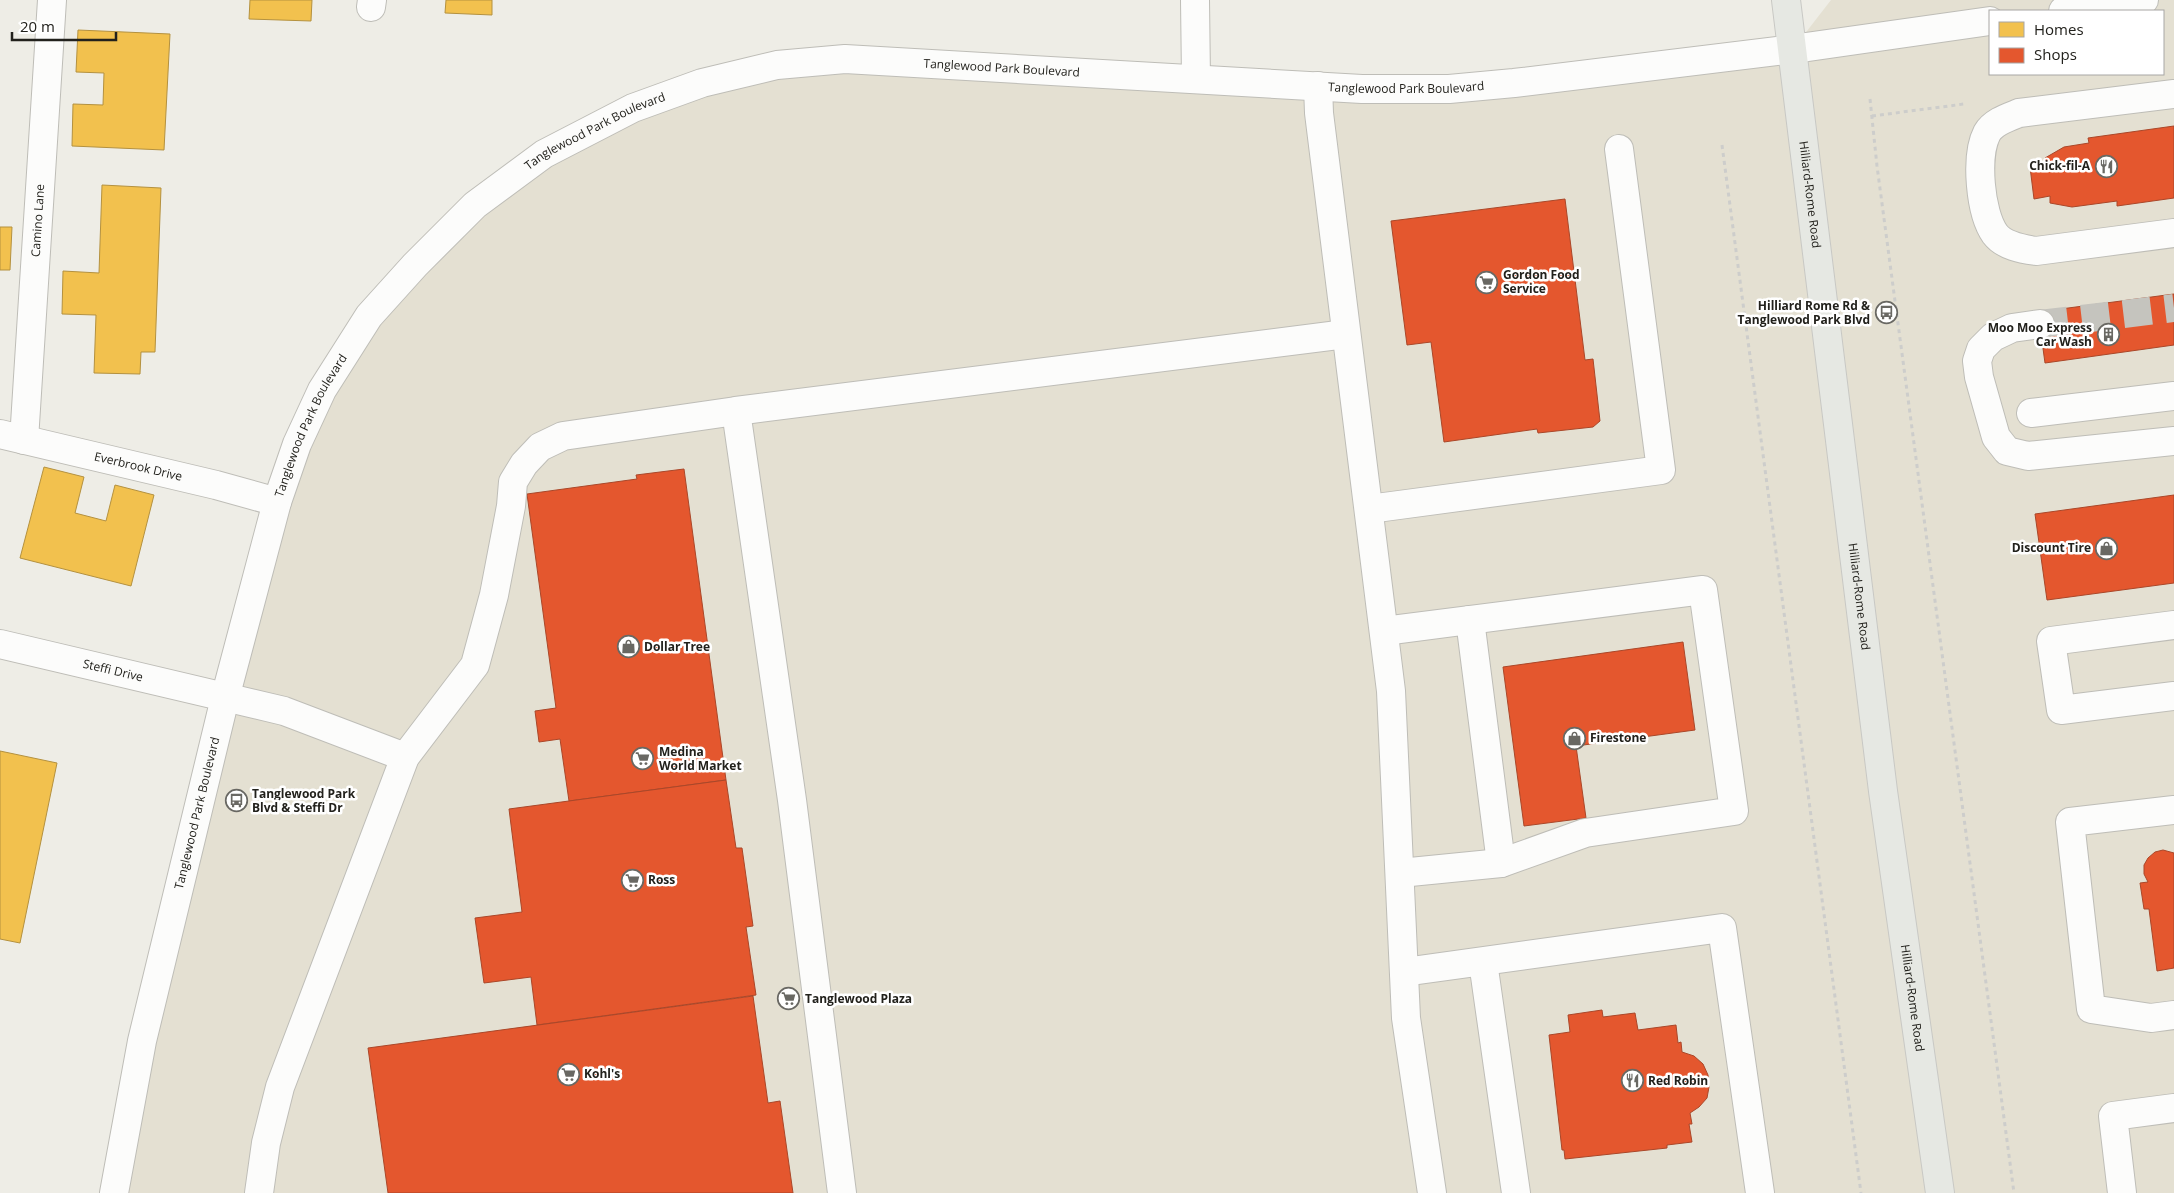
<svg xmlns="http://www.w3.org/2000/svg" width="2174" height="1193" viewBox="0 0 2174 1193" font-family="'Open Sans',sans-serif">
<rect width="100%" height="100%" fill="#eeede6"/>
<path fill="#e4e0d2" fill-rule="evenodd" d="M1831 0H2174V1193H114L266 538 369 316 544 154 777 65 1362 89 1793 49ZM1990 11H2163V74H1990Z"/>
<g fill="#f2c14e" stroke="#b4913f">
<polygon points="250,0 312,0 311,21 249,19"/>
<polygon points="446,0 492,0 492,15 445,13"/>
<polygon points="78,30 170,34 164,150 72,146 73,104 103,105 104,73 76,72"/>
<polygon points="102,185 161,188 155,352 141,352 140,374 94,373 96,315 62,314 63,271 99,273"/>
<polygon points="0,227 12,227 10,270 0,270"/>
<polygon points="44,467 84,477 75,513 106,521 115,485 154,495 131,586 20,558"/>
<polygon points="0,751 57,763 20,943 0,939"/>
</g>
<g fill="#e4572e" stroke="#aa4729">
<polygon points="2174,126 2174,198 2117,206 2117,201 2072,207 2050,203 2050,196 2034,199 2030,167 2046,165 2045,158 2064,147 2089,143 2088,138"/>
<polygon points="1565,199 1585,360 1593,359 1600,421 1593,427 1538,433 1537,429 1444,442 1431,342 1407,345 1391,221"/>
<polygon points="2174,294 2174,345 2045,363 2038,312"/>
<polygon points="684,469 726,780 569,801 560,739 539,742 535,711 556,708 527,494 637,479 636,475"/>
<polygon points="2174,495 2174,583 2047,600 2035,514"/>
<polygon points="1683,642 1695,730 1576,746 1586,818 1524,826 1503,667"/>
<polygon points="726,780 736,848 742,848 753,926 746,927 756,995 537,1025 531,977 484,983 475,918 522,912 509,809"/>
<polygon points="2163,850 2174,853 2174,968 2157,971 2149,909 2144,909 2140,883 2148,882 2144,874 2144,865 2148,858 2155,852"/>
<polygon points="753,996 768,1103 780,1101 793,1193 388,1193 368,1048"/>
<polygon points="1602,1010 1603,1017 1635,1013 1638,1030 1676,1025 1678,1043 1681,1042 1682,1052 1694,1056 1703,1064 1708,1075 1709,1087 1707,1098 1699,1107 1690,1113 1692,1124 1689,1124 1692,1142 1667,1145 1667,1148 1565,1159 1564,1150 1562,1150 1549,1035 1570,1032 1568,1015"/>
</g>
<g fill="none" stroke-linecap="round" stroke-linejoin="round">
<polyline stroke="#c5c4be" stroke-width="28" stroke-dasharray="28 14" stroke-linecap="butt" points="2040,324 2174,308"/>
<defs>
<g id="minor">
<polyline points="1195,0 1196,79"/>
<polyline points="371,7 372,0"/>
<polyline points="2063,11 2144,0"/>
<polyline points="1318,86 1319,113 1391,691 1406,1018 1432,1193"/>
<path d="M2174 94 2019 113C2009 117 1993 122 1987 133 1975 156 1980 213 1995 234 2004 246 2022 249 2036 251L2174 233"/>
<polyline points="2040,324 2012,328 1993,337 1981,349 1977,361 1979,377 1996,437 2007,451 2028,456 2174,441"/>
<polyline points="2031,413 2174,396"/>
<path id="s1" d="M0 434 216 485 277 502"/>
<path id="s2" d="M24 440 52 0"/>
<polyline points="1369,509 1661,470 1619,149"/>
<polyline points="1470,620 1501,863"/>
<polyline points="2174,625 2051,641 2061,710 2174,696"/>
<polyline points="1384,631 1703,590 1734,811 1585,833 1501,863 1400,873"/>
<path id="s3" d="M0 644 284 711 405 757"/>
<polyline points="2174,810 2070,822 2091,1009 2151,1018 2174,1015"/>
<polyline points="1483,962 1516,1193"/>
<polyline points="1404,972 1722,928 1760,1193"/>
<path id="s4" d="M114 1193 142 1041 225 698 277 502 297 444 322 390 369 316 415 265 475 205 544 154 633 108 702 83 777 65 845 59 1362 89H1449L1514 83 1793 49 1990 21"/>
<polyline points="259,1193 266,1143 280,1087 405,757 475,665 494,595 511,506 513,482 524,464 540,447 563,436 736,411"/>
<polyline points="842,1193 792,800 736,411 1346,334"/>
<polyline points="2122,1193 2113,1116 2174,1108"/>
</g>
<g id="major">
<path id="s5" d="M1786 0 1883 791 1940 1193"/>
</g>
</defs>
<use href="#minor" stroke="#bebdb7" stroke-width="30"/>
<use href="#major" stroke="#c8c8c4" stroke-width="30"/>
<g stroke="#cdcdcb" stroke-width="3" stroke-dasharray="4 4" stroke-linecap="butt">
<polyline points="1870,99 1877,166 2014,1193"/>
<polyline points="1872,116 1964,104"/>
<polyline points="1722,145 1861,1193"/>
</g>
<use href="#minor" stroke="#fcfcfb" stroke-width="28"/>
<use href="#major" stroke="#e6e8e3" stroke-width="28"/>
</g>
<defs>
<symbol id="restaurant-ring" viewBox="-11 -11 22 22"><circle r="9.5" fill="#fff" stroke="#696863" stroke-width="1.5"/><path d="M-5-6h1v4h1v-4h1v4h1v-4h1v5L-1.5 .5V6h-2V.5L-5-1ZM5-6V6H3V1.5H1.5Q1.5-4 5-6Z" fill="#696863"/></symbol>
<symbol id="supermarket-ring" viewBox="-11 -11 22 22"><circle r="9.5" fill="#fff" stroke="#696863" stroke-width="1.5"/><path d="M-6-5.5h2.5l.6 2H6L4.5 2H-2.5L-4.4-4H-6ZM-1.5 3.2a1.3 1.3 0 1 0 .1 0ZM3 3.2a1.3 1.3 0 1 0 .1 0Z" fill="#696863"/></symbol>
<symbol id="bus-ring" viewBox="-11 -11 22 22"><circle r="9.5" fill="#fff" stroke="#696863" stroke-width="1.5"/><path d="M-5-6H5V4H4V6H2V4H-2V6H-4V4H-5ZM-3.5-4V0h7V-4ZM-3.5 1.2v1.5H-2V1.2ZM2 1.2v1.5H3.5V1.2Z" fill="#696863"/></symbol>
<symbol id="building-ring" viewBox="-11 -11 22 22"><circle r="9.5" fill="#fff" stroke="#696863" stroke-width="1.5"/><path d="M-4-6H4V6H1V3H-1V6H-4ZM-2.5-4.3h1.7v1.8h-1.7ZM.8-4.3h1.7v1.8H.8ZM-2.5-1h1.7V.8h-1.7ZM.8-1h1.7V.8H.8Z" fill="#696863"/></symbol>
<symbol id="shop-ring" viewBox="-11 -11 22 22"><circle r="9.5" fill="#fff" stroke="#696863" stroke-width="1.5"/><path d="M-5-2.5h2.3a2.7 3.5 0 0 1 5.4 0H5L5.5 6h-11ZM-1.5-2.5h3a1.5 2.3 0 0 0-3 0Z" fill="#696863"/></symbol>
</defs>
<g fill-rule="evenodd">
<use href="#restaurant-ring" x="2094" y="154" width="25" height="25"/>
<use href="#supermarket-ring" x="1474" y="270" width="25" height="25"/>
<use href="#bus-ring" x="1874" y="300" width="25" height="25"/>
<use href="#building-ring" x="2096" y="322" width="25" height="25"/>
<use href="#shop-ring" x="2094" y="536" width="25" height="25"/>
<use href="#shop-ring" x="616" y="634" width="25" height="25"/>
<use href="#shop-ring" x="1562" y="726" width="25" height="25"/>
<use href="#supermarket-ring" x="630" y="746" width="25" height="25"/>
<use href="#bus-ring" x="224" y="788" width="25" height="25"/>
<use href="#supermarket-ring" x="620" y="868" width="25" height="25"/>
<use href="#supermarket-ring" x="776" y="986" width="25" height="25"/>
<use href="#supermarket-ring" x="556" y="1062" width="25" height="25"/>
<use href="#restaurant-ring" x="1620" y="1068" width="25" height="25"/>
</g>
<g text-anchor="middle" stroke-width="5" stroke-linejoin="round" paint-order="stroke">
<g font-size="12" fill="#22211c" stroke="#fff">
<text dy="4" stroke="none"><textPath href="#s4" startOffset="1634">Tanglewood Park Boulevard</textPath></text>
<text dy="4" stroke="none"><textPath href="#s4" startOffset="2039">Tanglewood Park Boulevard</textPath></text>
<text dy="4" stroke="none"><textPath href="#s4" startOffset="1214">Tanglewood Park Boulevard</textPath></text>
<text dy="4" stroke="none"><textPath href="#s5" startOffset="196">Hilliard-Rome Road</textPath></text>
<text dy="4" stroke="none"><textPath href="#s2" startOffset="220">Camino Lane</textPath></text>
<text dy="4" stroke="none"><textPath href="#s4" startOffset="794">Tanglewood Park Boulevard</textPath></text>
<text dy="4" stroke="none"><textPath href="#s1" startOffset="142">Everbrook Drive</textPath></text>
<text dy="4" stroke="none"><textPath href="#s5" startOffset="601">Hilliard-Rome Road</textPath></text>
<text dy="4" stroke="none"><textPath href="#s3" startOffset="116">Steffi Drive</textPath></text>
<text dy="4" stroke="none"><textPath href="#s4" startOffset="389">Tanglewood Park Boulevard</textPath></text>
<text dy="4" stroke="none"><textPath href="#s5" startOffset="1006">Hilliard-Rome Road</textPath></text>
</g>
<g font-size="12" font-weight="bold" fill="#22211c" stroke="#fff" text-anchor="start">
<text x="2090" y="170" text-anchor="end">Chick-fil-A</text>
<text x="1503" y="279">Gordon Food<tspan x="1503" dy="14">Service</tspan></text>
<text x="1870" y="310" text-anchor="end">Hilliard Rome Rd &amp;<tspan x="1870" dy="14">Tanglewood Park Blvd</tspan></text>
<text x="2092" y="332" text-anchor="end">Moo Moo Express<tspan x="2092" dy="14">Car Wash</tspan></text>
<text x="2091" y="552" text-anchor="end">Discount Tire</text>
<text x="644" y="651">Dollar Tree</text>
<text x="1590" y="742">Firestone</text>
<text x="659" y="756">Medina<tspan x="659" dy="14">World Market</tspan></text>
<text x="252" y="798">Tanglewood Park<tspan x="252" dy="14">Blvd &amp; Steffi Dr</tspan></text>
<text x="648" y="884">Ross</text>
<text x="805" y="1003">Tanglewood Plaza</text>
<text x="584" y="1078">Kohl's</text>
<text x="1648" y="1085">Red Robin</text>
</g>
</g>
<rect x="1989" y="10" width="175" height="65" fill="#ffffff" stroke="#a7a6a4"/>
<rect x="1999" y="22" width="25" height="15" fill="#f2c14e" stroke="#a7a6a4"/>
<text x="2034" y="35" font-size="15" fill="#22211c">Homes</text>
<rect x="1999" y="48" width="25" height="15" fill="#e4572e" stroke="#a7a6a4"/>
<text x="2034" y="60" font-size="15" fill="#22211c">Shops</text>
<path d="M12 32v8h104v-8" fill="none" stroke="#22211c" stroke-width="2.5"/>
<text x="20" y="32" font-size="15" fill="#22211c" stroke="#ffffff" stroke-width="4" paint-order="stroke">20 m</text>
</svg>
